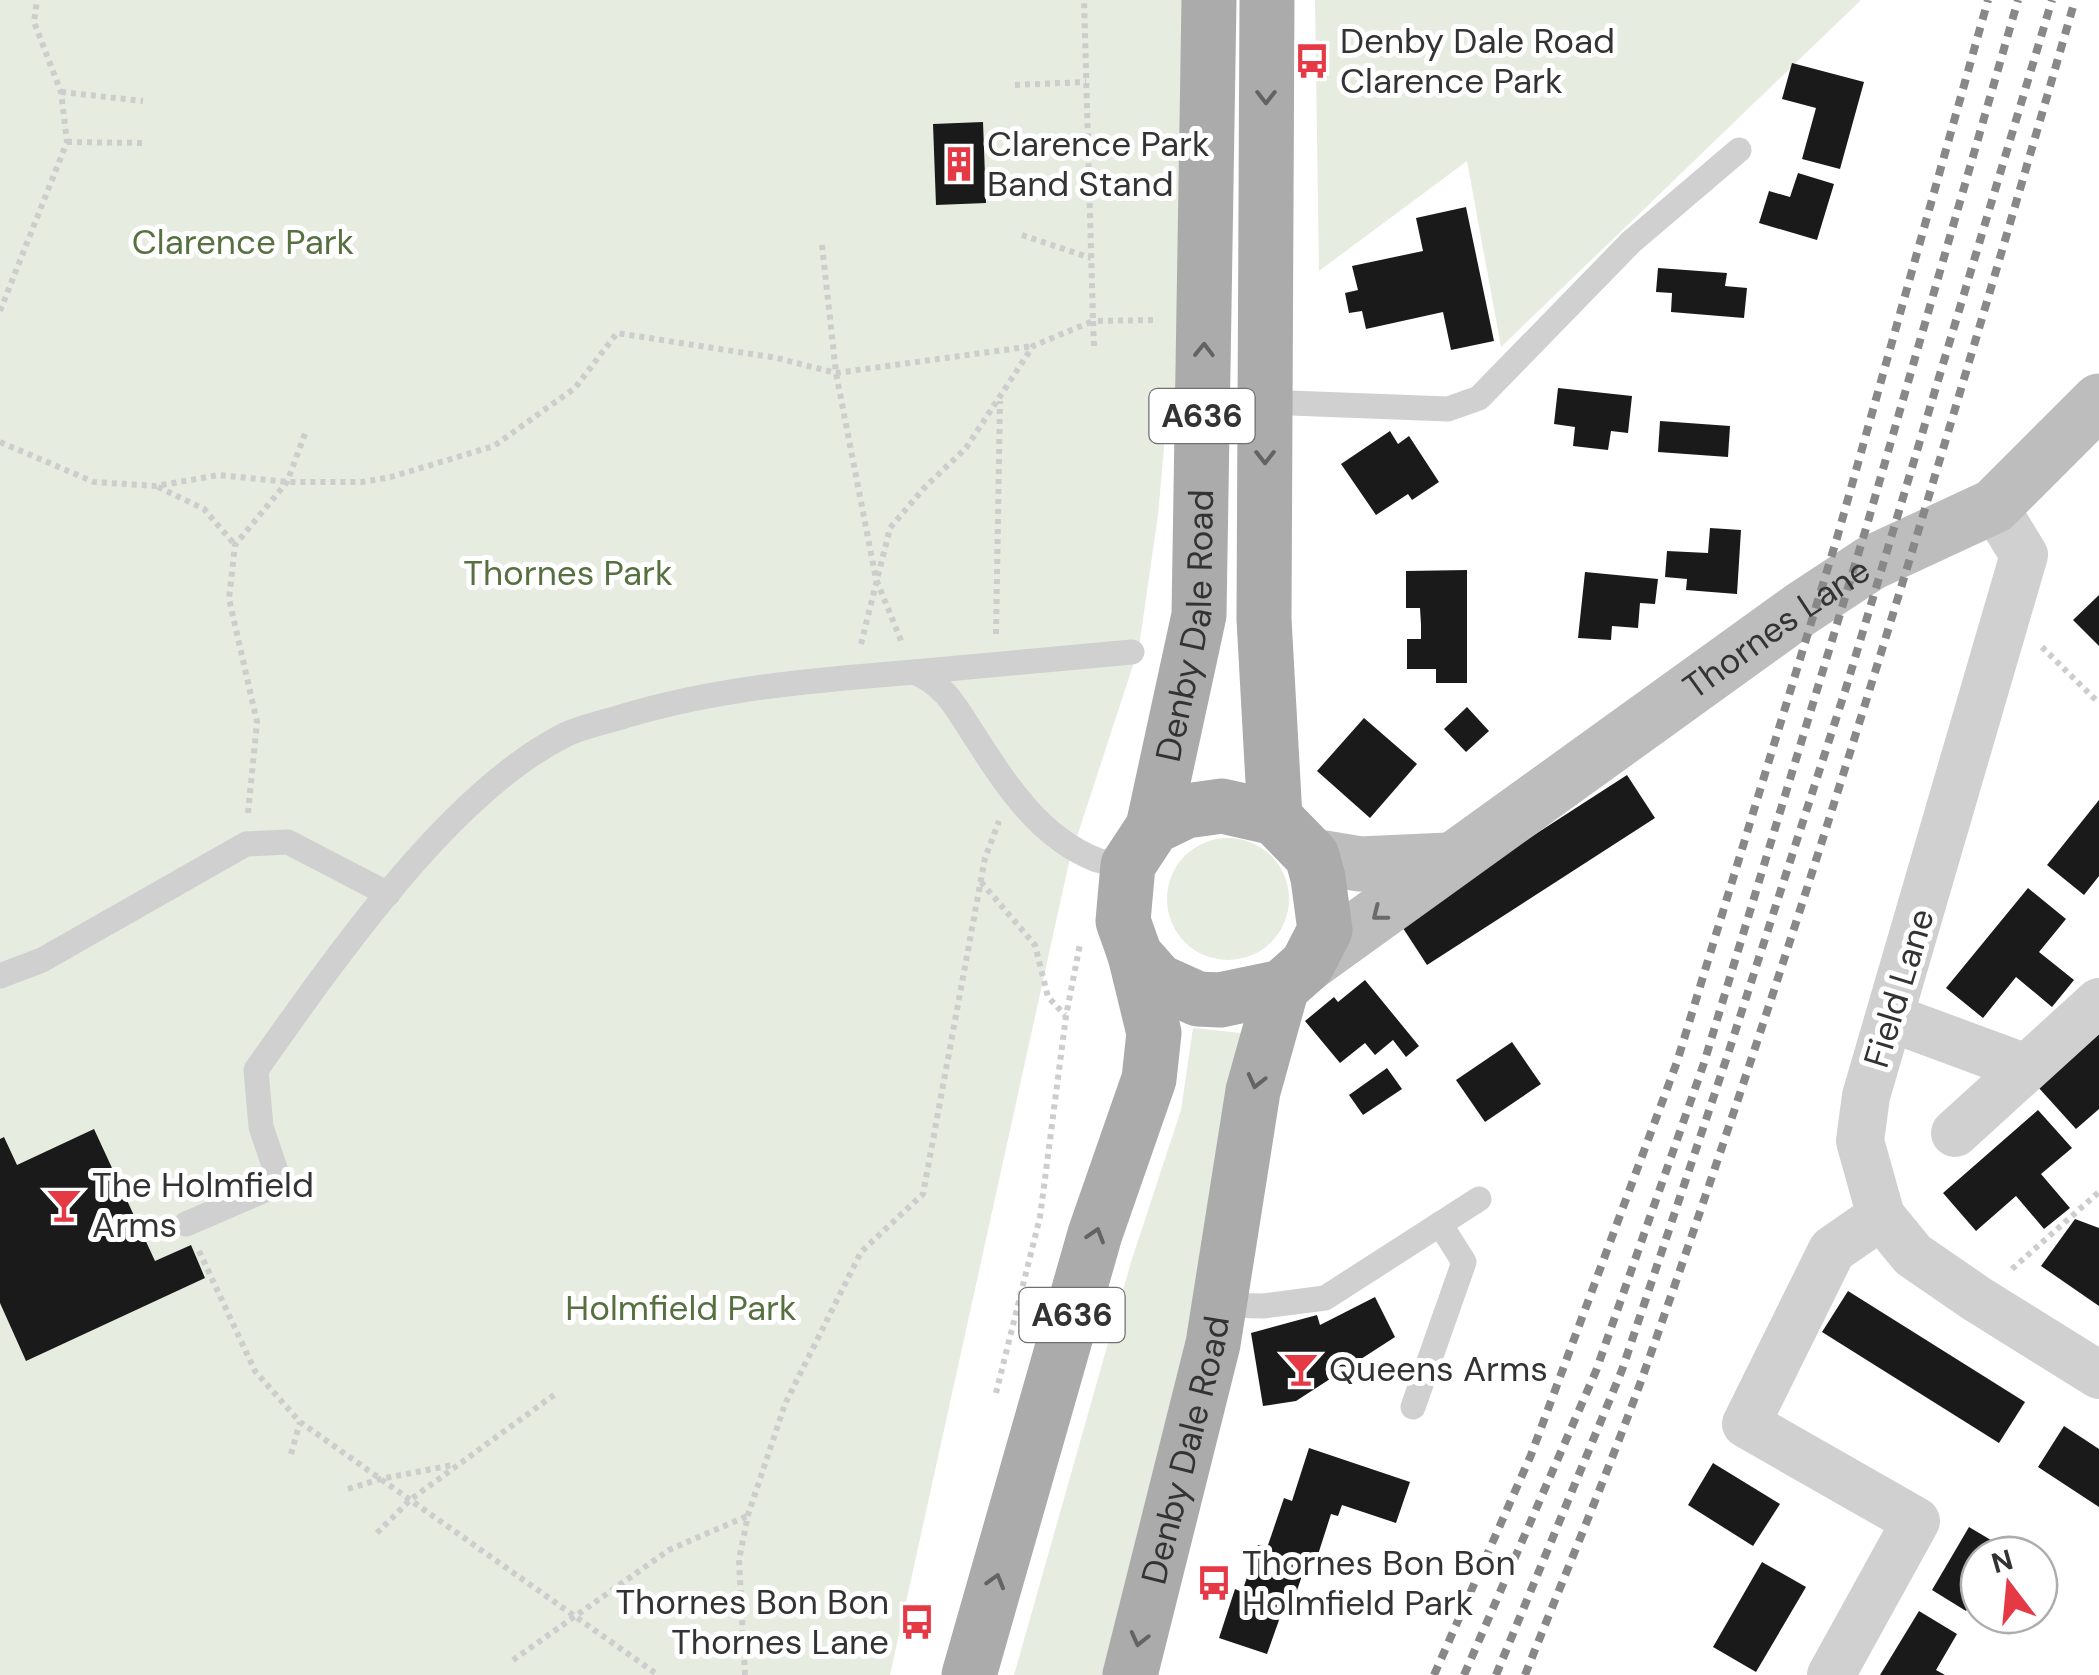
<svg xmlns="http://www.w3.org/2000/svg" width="2099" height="1675" viewBox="0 0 2099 1675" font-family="'DM Sans',sans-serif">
<rect width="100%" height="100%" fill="#fff"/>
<g fill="#e6ecdf">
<polygon points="0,0 1209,0 1203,400 1168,402 1158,515 1139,647 1070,858 890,1675 0,1675"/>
<polygon points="1315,0 1861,0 1501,347 1467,161 1319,271"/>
<circle cx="1228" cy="899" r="61"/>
<polygon points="1193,1028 1241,1033 1205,1256 1149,1515 1104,1675 1014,1675 1131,1262 1181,1110"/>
</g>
<g fill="#1a1a1a">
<polygon points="1792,63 1864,82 1840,169 1802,159 1816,108 1782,99"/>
<polygon points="983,122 986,203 936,205 933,124"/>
<polygon points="1798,173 1834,184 1817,240 1759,223 1769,191 1790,197"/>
<polygon points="1466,207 1494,341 1451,350 1443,312 1366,329 1362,311 1349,313 1345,293 1358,290 1352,266 1423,251 1416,218"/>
<polygon points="1658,268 1727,273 1725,286 1747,288 1744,318 1671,312 1672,293 1656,292"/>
<polygon points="1558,388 1632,396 1628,433 1611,431 1608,450 1573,446 1575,427 1554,424"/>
<polygon points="1660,421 1730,426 1728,457 1658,452"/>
<polygon points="1390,431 1398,444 1409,436 1439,482 1412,500 1408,494 1376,515 1341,464"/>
<polygon points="1710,528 1741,530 1737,594 1686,590 1687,579 1665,577 1667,551 1708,553"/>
<polygon points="1467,570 1467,683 1436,683 1436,669 1407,669 1407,639 1421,639 1421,625 1420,608 1406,608 1406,571"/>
<polygon points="1585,572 1658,579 1655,604 1640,603 1638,628 1612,626 1611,640 1578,638"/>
<polygon points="2099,595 2099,646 2073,620"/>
<polygon points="1467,707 1489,731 1466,752 1444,729"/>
<polygon points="1364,718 1417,764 1370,818 1317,771"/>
<polygon points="1627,775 1655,818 1427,965 1399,922"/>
<polygon points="2099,800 2099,876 2084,895 2047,865"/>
<polygon points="2028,888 2066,919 2039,952 2074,980 2052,1007 2016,977 1983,1018 1946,988"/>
<polygon points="1365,980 1419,1046 1406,1057 1393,1040 1375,1055 1365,1043 1340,1063 1305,1021 1334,997 1338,1002"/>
<polygon points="2099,1034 2099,1109 2076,1129 2038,1087"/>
<polygon points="1512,1042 1541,1084 1485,1122 1456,1080"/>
<polygon points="1387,1068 1402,1089 1363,1115 1349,1095"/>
<polygon points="2038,1110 2072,1148 2041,1174 2070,1208 2044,1229 2016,1196 1976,1231 1943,1193"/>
<polygon points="94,1129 155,1261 191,1245 205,1278 26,1361 0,1303 0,1139 4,1137 17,1165"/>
<polygon points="2075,1219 2099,1228 2099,1306 2041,1266"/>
<polygon points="1848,1291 2025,1402 1999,1443 1822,1332"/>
<polygon points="1375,1297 1395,1337 1296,1401 1263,1406 1251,1333 1317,1315 1320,1325"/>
<polygon points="2064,1426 2099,1449 2099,1507 2038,1467"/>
<polygon points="1309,1448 1410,1482 1396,1523 1342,1505 1338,1516 1331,1514 1315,1564 1307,1561 1291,1608 1284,1606 1267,1654 1219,1638 1235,1589 1242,1592 1258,1545 1267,1548 1284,1498 1292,1501"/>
<polygon points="1713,1463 1780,1504 1753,1546 1688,1505"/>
<polygon points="1969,1527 2016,1555 1979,1555 1979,1589 1966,1611 1932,1590"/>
<polygon points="1762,1562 1806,1587 1756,1672 1713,1647"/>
<polygon points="1919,1611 1957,1634 1936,1670 1945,1675 1880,1675"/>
</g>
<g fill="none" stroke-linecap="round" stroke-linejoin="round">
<g stroke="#cdcdcd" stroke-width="6" stroke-dasharray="5 5" stroke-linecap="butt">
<polyline points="1015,85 1086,82"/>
<polyline points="61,92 143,101"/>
<polyline points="67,142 142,143"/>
<polyline points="1022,235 1091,258"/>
<polyline points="822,245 836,373 876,579 902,643"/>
<polyline points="0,311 67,142 61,92 34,22 37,0"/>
<polyline points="1094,346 1093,321 1157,320"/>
<polyline points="0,442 94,482 156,486 219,475 287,482 362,482 391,477 494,446 575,388 617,333 777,358 836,373 1033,346"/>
<polyline points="158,487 204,509 235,545"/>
<polyline points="996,634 1000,401"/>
<polyline points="861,644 890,528 924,488 966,448 1033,346 1093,321 1084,0"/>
<polyline points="2042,647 2099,703"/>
<polyline points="248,813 257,722 229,599 235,545 287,482 306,431"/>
<polyline points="981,882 1035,945 1048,997 1065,1015"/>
<polyline points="199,1251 255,1371 300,1422 658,1675"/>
<polyline points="2012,1269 2099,1192"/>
<polyline points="996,1393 1040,1217 1066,1016 1080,944"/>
<polyline points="291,1454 300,1422"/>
<polyline points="348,1489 380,1479 453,1465"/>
<polyline points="377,1533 410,1500 558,1392"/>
<polyline points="513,1660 669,1550 747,1516"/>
<polyline points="745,1675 739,1560 748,1515 785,1404 861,1252 923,1194 985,858 999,821"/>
</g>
<g stroke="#d0d0d0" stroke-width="25">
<polyline points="1265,402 1448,409 1479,398 1631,242 1739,150"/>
<polyline points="914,672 1132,652"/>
<polyline points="0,976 42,960 246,844 288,842 388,894"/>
<path d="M186 1224 272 1187 278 1177 261 1127 256 1070C331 964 447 795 563 736 580 727 602 723 621 717 716 688 815 680 914 672 943 683 956 707 972 732 1004 782 1039 838 1097 860 1106 863 1118 864 1128 865"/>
<polyline points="1219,1305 1263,1306 1325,1298 1479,1199"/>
<polyline points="1413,1407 1464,1262 1440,1224"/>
</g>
<g stroke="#d0d0d0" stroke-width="48">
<polyline points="1994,506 2024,555 1866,1096 1860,1141 1881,1216 1913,1255 1977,1299 2099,1375"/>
<polyline points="1891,1018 2026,1068"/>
<polyline points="1955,1133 2099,1002"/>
<polyline points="1831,1675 1916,1521 1746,1424 1832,1250 1881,1216"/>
</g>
<g stroke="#bdbdbd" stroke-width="55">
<polyline points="1312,856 1360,864 1448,860"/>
<path id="s1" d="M1307 965 1801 609 1871 563 1994 506 2099 401"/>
</g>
<g stroke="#ababab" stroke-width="55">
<polyline points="1267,0 1264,619 1275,818"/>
<polygon points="1222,806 1275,818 1312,856 1318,878 1325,930 1307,965 1282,987 1220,1000 1198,999 1158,981 1135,955 1123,921 1128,865 1153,827 1186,811"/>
<path id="s2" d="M1153 827 1199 615 1209 0"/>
<polyline points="969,1675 1095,1234 1149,1079 1154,1033 1135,955"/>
<path id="s3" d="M1130 1675 1213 1344 1253 1091 1282 987"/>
</g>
<g stroke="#888" stroke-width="8" stroke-dasharray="10 8" stroke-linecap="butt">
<polyline points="1434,1675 1531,1455 1677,1062 1837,538 1988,0"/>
<polyline points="1464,1675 1596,1371 1704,1063 1867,525 2018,0"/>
<polyline points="1496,1675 1622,1370 1727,1057 1846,688 2052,0"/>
<path d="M1525 1675C1565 1574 1608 1473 1645 1370 1805 918 1942 460 2075 0"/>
</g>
</g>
<defs><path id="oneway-chevron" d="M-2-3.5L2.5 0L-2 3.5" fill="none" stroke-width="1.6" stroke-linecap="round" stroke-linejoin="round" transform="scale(2.5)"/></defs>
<g stroke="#636363">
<use href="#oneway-chevron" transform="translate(1266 97) rotate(90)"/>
<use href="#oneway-chevron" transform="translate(1204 350) rotate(-89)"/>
<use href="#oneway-chevron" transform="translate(1265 457) rotate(90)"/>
<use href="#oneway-chevron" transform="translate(1256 1081) rotate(104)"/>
<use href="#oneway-chevron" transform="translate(1096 1235) rotate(-73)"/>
<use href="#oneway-chevron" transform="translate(996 1581) rotate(-74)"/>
<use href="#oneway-chevron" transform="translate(1139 1639) rotate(104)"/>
</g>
<use stroke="#6a6a6a" href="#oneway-chevron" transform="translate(1379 914) rotate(142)"/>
<defs>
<symbol id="bus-bare" viewBox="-9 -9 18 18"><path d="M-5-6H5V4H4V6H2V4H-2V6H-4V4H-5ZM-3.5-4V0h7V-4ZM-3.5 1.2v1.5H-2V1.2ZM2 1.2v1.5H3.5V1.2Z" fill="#e63946" stroke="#fff" stroke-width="2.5" paint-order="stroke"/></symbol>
<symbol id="building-bare" viewBox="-9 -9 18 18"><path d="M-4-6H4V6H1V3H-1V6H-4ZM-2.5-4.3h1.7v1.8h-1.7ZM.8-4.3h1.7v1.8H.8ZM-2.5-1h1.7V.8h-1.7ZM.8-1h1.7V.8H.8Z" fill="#e63946" stroke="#fff" stroke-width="2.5" paint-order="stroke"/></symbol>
<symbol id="bar-bare" viewBox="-9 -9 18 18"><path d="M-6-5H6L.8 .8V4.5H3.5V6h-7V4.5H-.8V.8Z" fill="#e63946" stroke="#fff" stroke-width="2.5" paint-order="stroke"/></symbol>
</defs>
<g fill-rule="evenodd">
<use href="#bus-bare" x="1287" y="36" width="50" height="50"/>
<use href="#building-bare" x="934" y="139" width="50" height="50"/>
<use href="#bar-bare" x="39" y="1180" width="50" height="50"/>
<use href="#bar-bare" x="1276" y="1344" width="50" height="50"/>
<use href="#bus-bare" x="1189" y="1558" width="50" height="50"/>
<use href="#bus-bare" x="892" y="1597" width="50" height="50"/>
</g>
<g text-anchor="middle" stroke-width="10" stroke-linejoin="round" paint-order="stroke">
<g fill="#fff" stroke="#707070" stroke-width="2.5">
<rect x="1149.5" y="389" width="105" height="54" rx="8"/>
<rect x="1019.5" y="1288" width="105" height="54" rx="8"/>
</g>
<g font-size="32" font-weight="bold" fill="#333">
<text x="1202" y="427">A636</text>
<text x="1072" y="1326">A636</text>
</g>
<g font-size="35" fill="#333" stroke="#fff" text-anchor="start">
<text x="1340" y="53">Denby Dale Road<tspan x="1340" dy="40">Clarence Park</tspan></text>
<text x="987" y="156">Clarence Park<tspan x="987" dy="40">Band Stand</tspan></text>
<text x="92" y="1197">The Holmfield<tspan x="92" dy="40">Arms</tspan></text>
<text x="1329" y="1381">Queens Arms</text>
<text x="1242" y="1575">Thornes Bon Bon<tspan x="1242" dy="40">Holmfield Park</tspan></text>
<text x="889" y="1614" text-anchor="end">Thornes Bon Bon<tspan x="889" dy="40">Thornes Lane</tspan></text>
</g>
<g font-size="35" fill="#56703f" stroke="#fff">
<text x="243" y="254">Clarence Park</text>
<text x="568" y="585">Thornes Park</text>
<text x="681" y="1320">Holmfield Park</text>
</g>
<g font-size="35" fill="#333" stroke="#fff">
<text dy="12" stroke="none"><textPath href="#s2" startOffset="205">Denby Dale Road</textPath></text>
<text dy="12" stroke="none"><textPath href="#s1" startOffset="578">Thornes Lane</textPath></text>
<text transform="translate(1899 988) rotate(-73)" y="12">Field Lane</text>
<text dy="12" stroke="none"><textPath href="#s3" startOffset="232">Denby Dale Road</textPath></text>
</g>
</g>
<g transform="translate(2009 1585) rotate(344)"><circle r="48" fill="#ffffff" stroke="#adadad" stroke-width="2.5"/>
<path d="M0-8L18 38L0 25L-18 38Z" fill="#e63946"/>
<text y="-15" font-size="28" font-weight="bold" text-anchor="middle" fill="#333333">N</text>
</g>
</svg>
